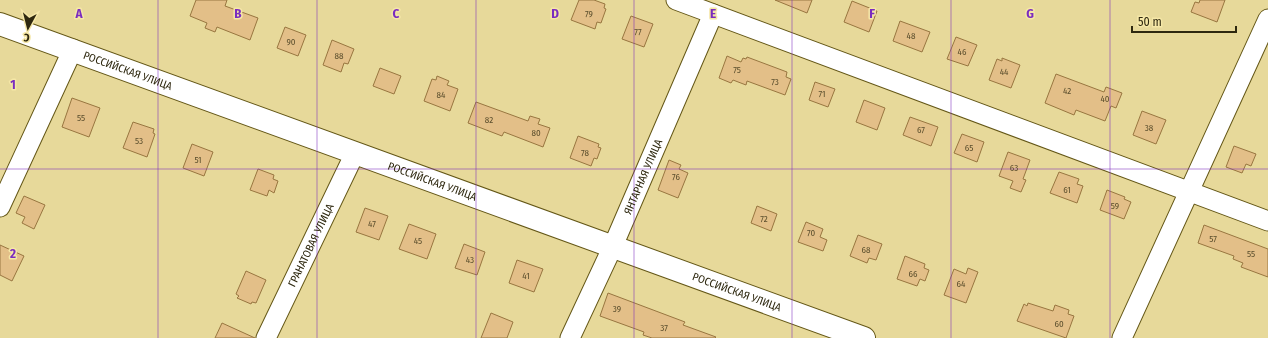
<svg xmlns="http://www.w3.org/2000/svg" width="1268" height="338" viewBox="0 0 1268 338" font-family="'Fira Sans Condensed',sans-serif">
<rect width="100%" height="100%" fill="#e7d99a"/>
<g fill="#e3bf88" stroke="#987640">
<polygon points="196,0 227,0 225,6 258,18 250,40 217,27 215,32 205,28 207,23 190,16"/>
<polygon points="579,0 594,0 605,4 604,8 606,9 601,23 597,22 595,29 571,20"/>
<polygon points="775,0 812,0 807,13"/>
<polygon points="1200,0 1225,0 1217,22 1191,12 1195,2 1199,3"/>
<polygon points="852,1 877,11 869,32 844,22"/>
<polygon points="631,16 653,24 644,47 622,39"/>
<polygon points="900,21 930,32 922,52 893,41"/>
<polygon points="285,27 306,35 298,56 277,48"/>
<polygon points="956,37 977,45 968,66 947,59"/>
<polygon points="332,40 354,49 348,64 344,63 341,72 323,65"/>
<polygon points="727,56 741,62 743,58 746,59 747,57 787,72 786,77 791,79 785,95 747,81 746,85 733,80 731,83 719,78"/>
<polygon points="1002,58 1020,65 1011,88 989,80 997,59 1002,61"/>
<polygon points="380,68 401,76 394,94 373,86"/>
<polygon points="1056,74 1104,92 1106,87 1122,93 1116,108 1111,106 1105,121 1076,110 1074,115 1045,103"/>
<polygon points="437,76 449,81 447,85 458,89 450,111 424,101 432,79 436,80"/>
<polygon points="815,82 835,89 828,107 809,100"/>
<polygon points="72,98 100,108 89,137 62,127"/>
<polygon points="864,100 885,108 877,130 856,122"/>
<polygon points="476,102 528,121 530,116 540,119 538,124 550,128 543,147 504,132 502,136 468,123"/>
<polygon points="1142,111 1166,120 1156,144 1133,135"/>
<polygon points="910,117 938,127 931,146 903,135"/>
<polygon points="133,122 154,129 153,133 155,134 147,157 123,148"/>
<polygon points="962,134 984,142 977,162 954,153"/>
<polygon points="578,136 599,144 598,147 601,148 597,159 594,158 591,166 570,158"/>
<polygon points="192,144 213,152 204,176 183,168"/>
<polygon points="1234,146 1256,154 1251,166 1246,164 1242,173 1226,167"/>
<polygon points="1008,152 1030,160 1023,179 1026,180 1021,192 1010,188 1013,181 999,176"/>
<polygon points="669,160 681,165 679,169 688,173 678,198 658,190"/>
<polygon points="258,169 274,175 273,179 278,181 274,193 269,190 267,196 250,190"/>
<polygon points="1059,172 1079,179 1077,184 1083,186 1077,203 1050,193"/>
<polygon points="1107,190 1125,197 1124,199 1131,202 1124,219 1100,210"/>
<polygon points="24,196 45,205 34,229 22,223 25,217 16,213"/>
<polygon points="757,206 777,214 771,231 751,223"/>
<polygon points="365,208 388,216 379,240 356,232"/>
<polygon points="806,222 823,229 820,237 827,240 823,251 798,242"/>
<polygon points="409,224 436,234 427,259 399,249"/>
<polygon points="1204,225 1268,249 1268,277 1241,267 1243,263 1233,259 1234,256 1198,243"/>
<polygon points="858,235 882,244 876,260 869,258 867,263 850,256"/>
<polygon points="464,244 485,252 477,275 455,268"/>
<polygon points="0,245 24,256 12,281 0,275"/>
<polygon points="905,256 925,264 924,268 929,270 925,281 920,279 917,286 897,279"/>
<polygon points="517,260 543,269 534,292 509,283"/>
<polygon points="968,268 978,272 966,303 944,295 954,269 966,274"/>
<polygon points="246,271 266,280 256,303 252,302 251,304 237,298 239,296 236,294"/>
<polygon points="608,293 685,322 683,325 716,337 715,338 652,338 643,335 644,332 600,316"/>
<polygon points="1028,303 1053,311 1055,305 1069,310 1068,314 1074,316 1066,338 1017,321 1024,304 1027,306"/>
<polygon points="491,313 513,322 507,338 481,338"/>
<polygon points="222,323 255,338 215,338"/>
</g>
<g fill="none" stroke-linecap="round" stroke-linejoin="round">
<defs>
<g id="minor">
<polyline points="676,0 1268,221"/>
<polyline points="0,207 73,49"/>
<path id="s1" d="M266 338 355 153"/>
<path id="s2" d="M570 338 613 246 713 14"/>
<polyline points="1122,338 1268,19"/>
</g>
<g id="major">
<path id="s3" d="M0 24 864 338"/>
</g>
</defs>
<use href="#minor" stroke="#645717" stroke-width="21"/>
<use href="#major" stroke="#645717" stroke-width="24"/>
<use href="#minor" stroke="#fff" stroke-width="19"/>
<use href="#major" stroke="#fff" stroke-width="22"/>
</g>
<path fill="none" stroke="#7b2cbf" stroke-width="1" stroke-opacity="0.55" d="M158 0V338M317 0V338M476 0V338M634 0V338M792 0V338M951 0V338M1110 0V338M0 169H1268"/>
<g text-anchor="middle" stroke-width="3" stroke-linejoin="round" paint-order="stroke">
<g font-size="9" fill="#5b4e2d">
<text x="589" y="17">79</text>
<text x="638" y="35">77</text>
<text x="911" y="39">48</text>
<text x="291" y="45">90</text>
<text x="962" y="55">46</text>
<text x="339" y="59">88</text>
<text x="737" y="73">75</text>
<text x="1004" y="75">44</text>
<text x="775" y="85">73</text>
<text x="1067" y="94">42</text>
<text x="822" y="97">71</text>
<text x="441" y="98">84</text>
<text x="1105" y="102">40</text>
<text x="81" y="121">55</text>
<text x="489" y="123">82</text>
<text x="1149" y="131">38</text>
<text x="921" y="133">67</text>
<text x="536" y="136">80</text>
<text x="139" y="144">53</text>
<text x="969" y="151">65</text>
<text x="585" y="156">78</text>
<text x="198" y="163">51</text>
<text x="1014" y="171">63</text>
<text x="676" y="180">76</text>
<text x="1067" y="193">61</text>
<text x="1115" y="209">59</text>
<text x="764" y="222">72</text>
<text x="372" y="227">47</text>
<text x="811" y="236">70</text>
<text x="1213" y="242">57</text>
<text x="418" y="244">45</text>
<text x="866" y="253">68</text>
<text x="1251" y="257">55</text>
<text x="470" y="263">43</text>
<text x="913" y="277">66</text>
<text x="526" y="279">41</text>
<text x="961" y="287">64</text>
<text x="617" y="312">39</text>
<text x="1059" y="327">60</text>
<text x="664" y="331">37</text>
</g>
<g font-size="11" fill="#2e280f" stroke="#f5e7a7">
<text dy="4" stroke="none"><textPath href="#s3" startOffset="136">РОССИЙСКАЯ УЛИЦА</textPath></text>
<text dy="4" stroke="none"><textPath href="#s2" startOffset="177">ЯНТАРНАЯ УЛИЦА</textPath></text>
<text dy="4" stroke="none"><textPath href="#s3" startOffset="460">РОССИЙСКАЯ УЛИЦА</textPath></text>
<text dy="4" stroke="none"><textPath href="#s1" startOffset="103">ГРАНАТОВАЯ УЛИЦА</textPath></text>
<text dy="4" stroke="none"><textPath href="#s3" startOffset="784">РОССИЙСКАЯ УЛИЦА</textPath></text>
</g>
</g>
<g font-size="13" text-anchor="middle" font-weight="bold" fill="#7b2cbf" stroke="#f5e7a7" stroke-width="3" stroke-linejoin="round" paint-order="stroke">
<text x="79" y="18">A</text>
<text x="238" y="18">B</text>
<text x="396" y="18">C</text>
<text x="555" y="18">D</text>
<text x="713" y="18">E</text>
<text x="872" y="18">F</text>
<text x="1030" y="18">G</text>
<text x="13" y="89">1</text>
<text x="13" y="258">2</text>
</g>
<g transform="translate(28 28) rotate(187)" stroke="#f5e7a7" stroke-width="3" paint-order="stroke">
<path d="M0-3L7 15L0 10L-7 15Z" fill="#2e280f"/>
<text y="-6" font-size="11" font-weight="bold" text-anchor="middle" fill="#2e280f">С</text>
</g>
<path d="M1132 26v6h104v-6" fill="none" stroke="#2e280f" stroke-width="2"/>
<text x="1138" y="26" font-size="12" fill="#2e280f" stroke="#f5e7a7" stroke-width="3" paint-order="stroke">50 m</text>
</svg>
